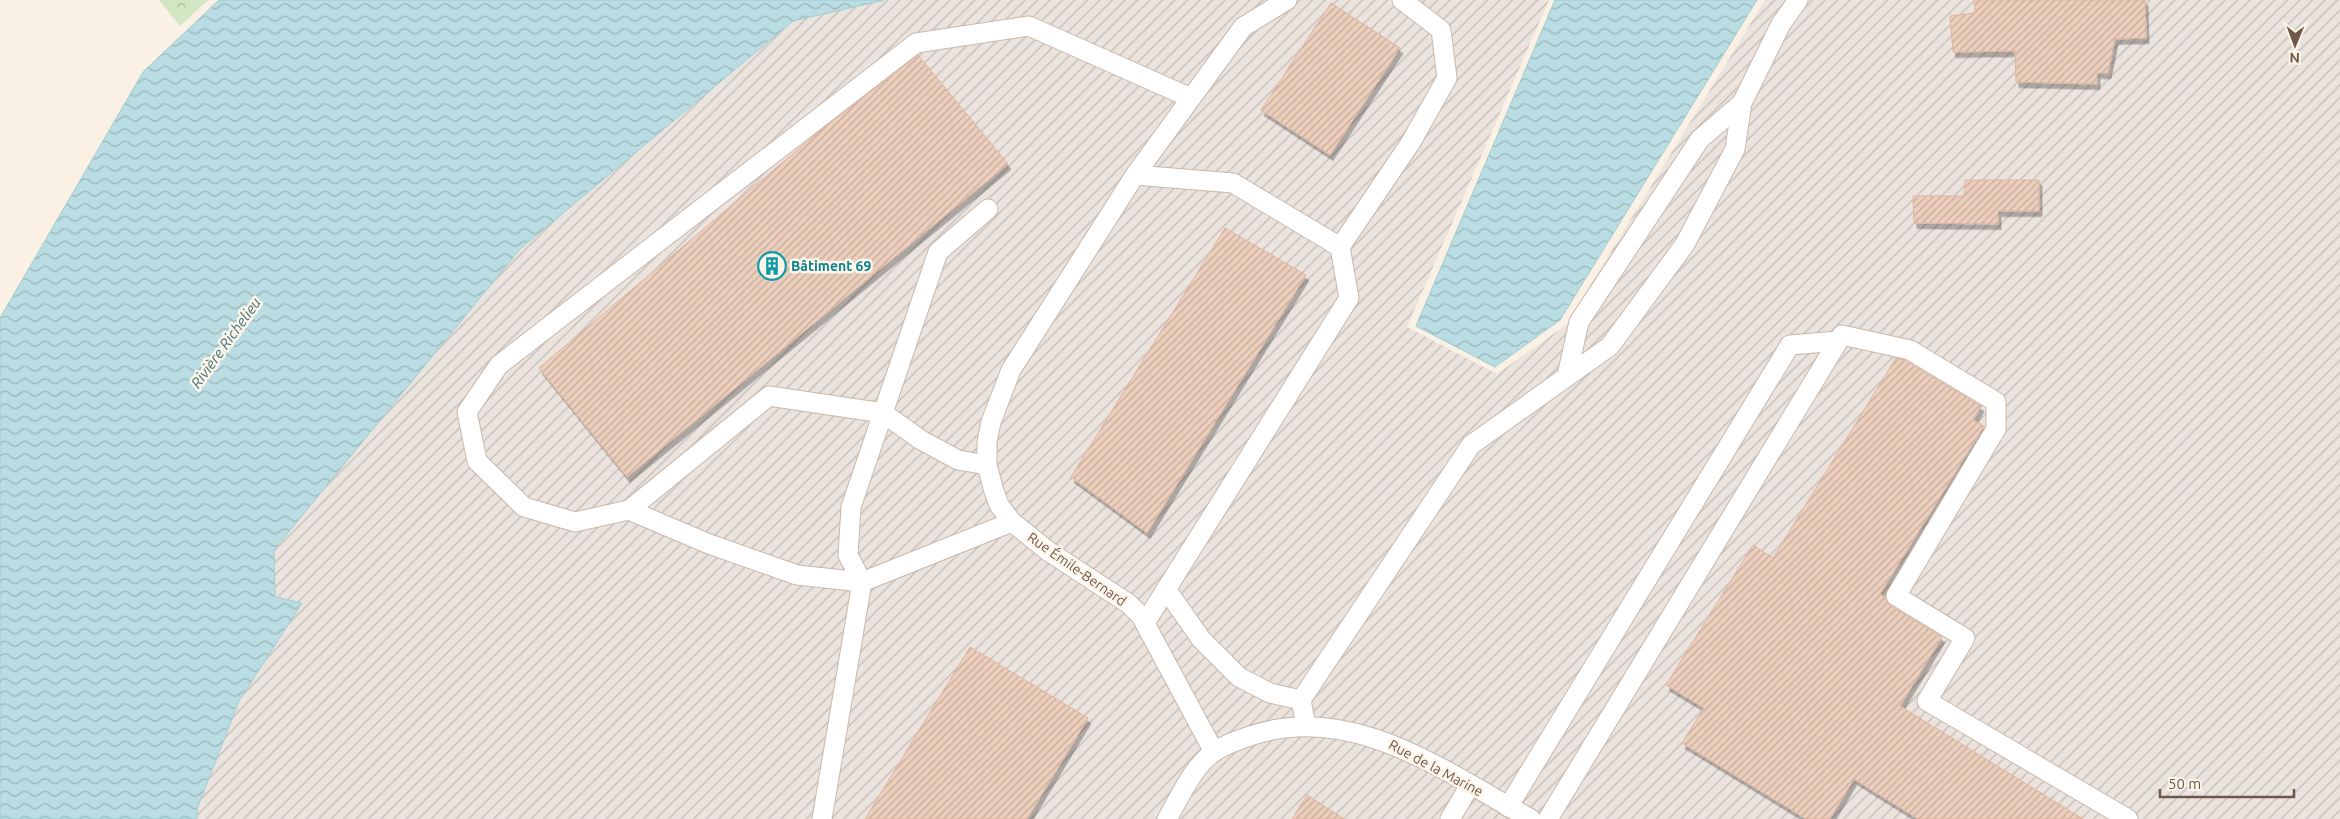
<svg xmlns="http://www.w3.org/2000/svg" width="2340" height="819" viewBox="0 0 2340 819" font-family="Ubuntu,sans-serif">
<defs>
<pattern id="industrial-furrows" width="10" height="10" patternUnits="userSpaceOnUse" patternTransform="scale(1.25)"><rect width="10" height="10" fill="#eae3de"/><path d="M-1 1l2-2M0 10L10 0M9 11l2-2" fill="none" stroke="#c2bbb6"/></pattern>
<pattern id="forest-crowns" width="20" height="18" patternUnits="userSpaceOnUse" patternTransform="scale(1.25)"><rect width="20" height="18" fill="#d2e6c3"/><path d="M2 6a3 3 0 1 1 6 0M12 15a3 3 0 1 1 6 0" fill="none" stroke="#afbda0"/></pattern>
<pattern id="water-waves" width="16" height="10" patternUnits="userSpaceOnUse" patternTransform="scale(1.25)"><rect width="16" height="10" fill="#b9dde2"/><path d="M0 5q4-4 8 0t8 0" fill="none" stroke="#9bb6b9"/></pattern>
<pattern id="building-hatch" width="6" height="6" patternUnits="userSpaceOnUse" patternTransform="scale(1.25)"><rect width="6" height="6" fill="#edcfbd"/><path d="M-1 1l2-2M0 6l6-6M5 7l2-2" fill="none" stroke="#c4ab9c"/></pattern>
<filter id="shadow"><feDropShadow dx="3" dy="5.5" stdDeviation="0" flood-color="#0004"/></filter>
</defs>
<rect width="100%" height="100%" fill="#faf0e3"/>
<polygon fill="url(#industrial-furrows)" points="884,0 1549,0 1407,327 1497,374 1566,325 1765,0 2340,0 2340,819 197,819 197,809 239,701 301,603 275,597 274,550 520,249 793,21"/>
<polygon fill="url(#forest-crowns)" points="159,0 208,0 180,26"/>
<g fill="url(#water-waves)" stroke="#a0cdd3">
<polygon points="219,0 884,0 793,21 520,249 274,550 275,597 302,603 239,701 197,809 197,819 0,819 0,318 143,72"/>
<polygon points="1555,0 1757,0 1560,320 1495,367 1416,326"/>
</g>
<g fill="url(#building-hatch)" stroke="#dfb59e" filter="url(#shadow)">
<polygon points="1974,0 2145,0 2146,38 2115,39 2108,73 2097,73 2097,84 2016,82 2015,51 1953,52 1950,16 1975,13"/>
<polygon points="1331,3 1400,48 1330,155 1261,110"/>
<polygon points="918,55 1008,164 627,477 539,368 821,130"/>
<polygon points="1965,180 2039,180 2039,211 1998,211 1998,224 1914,223 1913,196 1964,196"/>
<polygon points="1225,228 1306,275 1147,533 1071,477"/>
<polygon points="1896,358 1906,361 1981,406 1973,420 1984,426 1880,594 1885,597 1890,606 1942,637 1900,706 2083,819 1918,819 1854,779 1830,819 1806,819 1682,743 1704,708 1666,685 1753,545 1773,558"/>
<polygon points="970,647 1088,718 1027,819 865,819"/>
<polygon points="1307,795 1344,819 1292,819"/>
</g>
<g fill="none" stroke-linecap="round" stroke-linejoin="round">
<defs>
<g id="minor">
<polyline points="1135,175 1233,183 1340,247 1349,298 1145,623"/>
<polyline points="1340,247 1411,142 1447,78 1441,30 1402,0"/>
<polyline points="1567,376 1579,322 1700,139 1742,103"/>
<polyline points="629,510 769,396 883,413 921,440 958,460 987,465"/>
<polyline points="862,582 797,575 709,544 629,510 575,522 524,507 477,461 467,412 499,365 916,43 1029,26 1191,98"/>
<polyline points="862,582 848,555 851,507 938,252 988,209"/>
<polyline points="1166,589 1201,639 1239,677 1270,693 1301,700"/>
<polyline points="1306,726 1301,700 1471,445 1610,346 1685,244 1735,149 1742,103 1781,24 1798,0"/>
<polyline points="1214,752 1141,616 1129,604 1048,551 1012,522 999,505 993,488 987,465 987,442 991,422 1011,370 1135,175 1243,27 1287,0"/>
<polyline points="1508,807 1790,345 1838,341"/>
<polyline points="822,819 862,582 1012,522"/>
<path d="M1167 819C1180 797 1193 766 1215 751 1225 745 1238 740 1250 736 1352 701 1445 772 1531 819"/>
<polyline points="1450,819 1470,785"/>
<polyline points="1548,819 1842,335 1910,350 1996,402 1996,429 1896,596 1965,638 1927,701 2128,819"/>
</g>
</defs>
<use href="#minor" stroke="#cab8ab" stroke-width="21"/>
<use href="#minor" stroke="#fff" stroke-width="19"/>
</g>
<defs>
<symbol id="building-ring" viewBox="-11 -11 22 22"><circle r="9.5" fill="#fdf5e9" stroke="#0f9aa8" stroke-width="1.5"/><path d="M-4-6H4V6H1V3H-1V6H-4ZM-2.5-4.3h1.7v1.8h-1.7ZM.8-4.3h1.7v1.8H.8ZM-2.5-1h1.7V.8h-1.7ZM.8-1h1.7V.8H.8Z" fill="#0f9aa8"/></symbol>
</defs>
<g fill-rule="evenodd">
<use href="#building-ring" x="756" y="250" width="32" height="32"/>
</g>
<g text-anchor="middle" stroke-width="5" stroke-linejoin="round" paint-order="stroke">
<g font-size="14" font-weight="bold" fill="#0d838f" stroke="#fdf5e9" text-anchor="start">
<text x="791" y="271">Bâtiment 69</text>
</g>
<g font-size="14" fill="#70574b" stroke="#fdf5e9">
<text transform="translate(1077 569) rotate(35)" y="5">Rue Émile-Bernard</text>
<text transform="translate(1436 768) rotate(28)" y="5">Rue de la Marine</text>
</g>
<g font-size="15" font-style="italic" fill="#43747b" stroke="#fdf5e9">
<text transform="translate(226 343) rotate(-54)" y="5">Rivière Richelieu</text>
</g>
</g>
<g transform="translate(2295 45) rotate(181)" stroke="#fdf5e9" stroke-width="4" paint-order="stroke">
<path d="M0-4L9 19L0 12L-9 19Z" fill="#70574b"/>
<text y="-8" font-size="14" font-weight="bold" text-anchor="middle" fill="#70574b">N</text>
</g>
<path d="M2160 789v8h134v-8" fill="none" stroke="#70574b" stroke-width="2.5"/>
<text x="2168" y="789" font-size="15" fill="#70574b" stroke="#fdf5e9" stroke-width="4" paint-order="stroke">50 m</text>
</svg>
